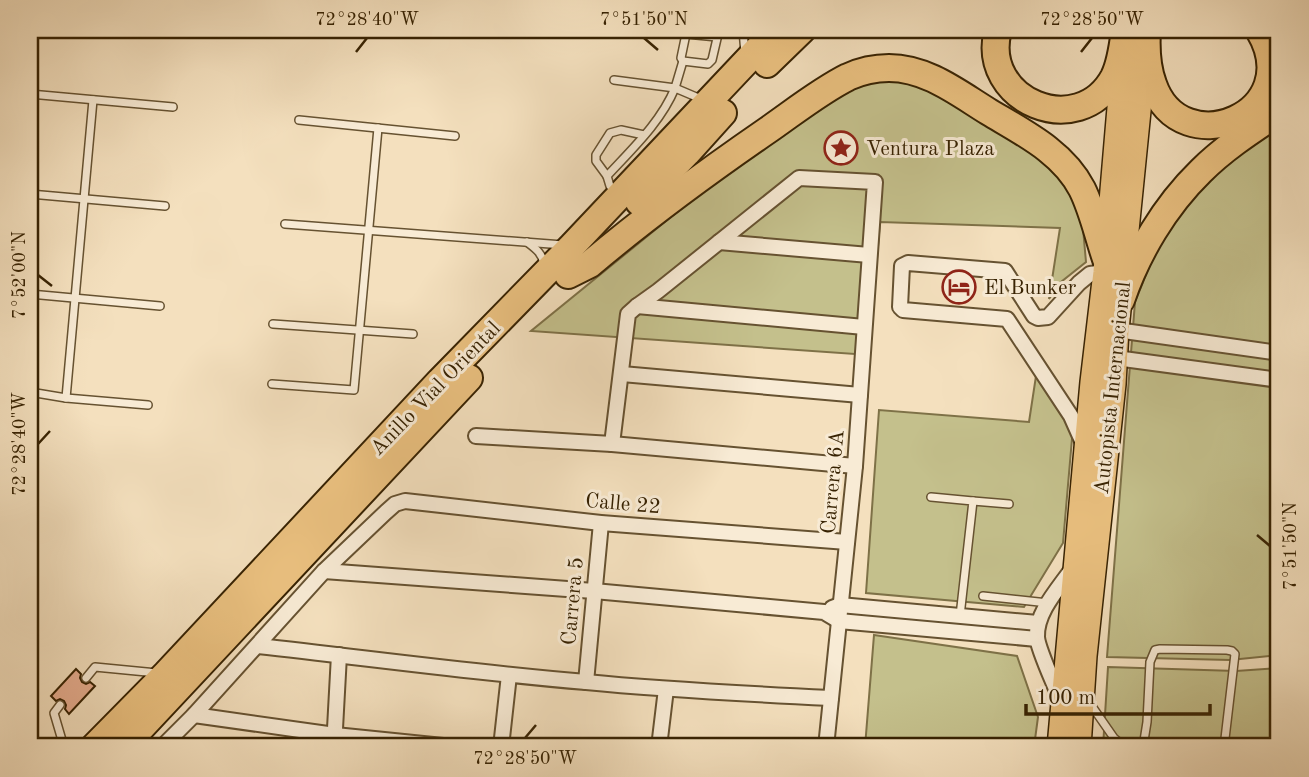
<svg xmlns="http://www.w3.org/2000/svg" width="1309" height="777" viewBox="0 0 1309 777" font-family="'Old Standard TT',serif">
<rect width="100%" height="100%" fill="#f4e0be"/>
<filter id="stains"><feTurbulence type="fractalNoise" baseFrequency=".00286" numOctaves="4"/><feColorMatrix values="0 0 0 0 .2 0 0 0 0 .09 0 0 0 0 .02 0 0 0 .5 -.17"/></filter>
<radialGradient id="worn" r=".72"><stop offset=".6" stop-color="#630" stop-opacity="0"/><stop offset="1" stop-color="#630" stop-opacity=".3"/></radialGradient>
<g fill="#c4c08c" stroke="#7e7147" stroke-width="2">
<polygon points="866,74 913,77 1040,154 1067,187 1082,217 1086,262 1061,282 1049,299 1060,228 880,222 869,355 531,331 715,181"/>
<polygon points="1279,123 1279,655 1230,660 1107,657 1135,302 1166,225 1196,186"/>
<polygon points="1036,376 1050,397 1073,427 1063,543 1024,607 866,593 879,410 1029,422"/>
<polygon points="874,635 1017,656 1038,717 1034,747 865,747"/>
<polygon points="1108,667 1236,671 1279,668 1279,747 1103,747"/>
</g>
<polygon fill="#e6ad8f" stroke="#372202" stroke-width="2" points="76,669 81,674 80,678 82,682 86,684 90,682 95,686 69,714 65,709 66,705 64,701 60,699 56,701 51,696"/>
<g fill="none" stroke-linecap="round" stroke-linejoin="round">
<defs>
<g id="lane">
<polyline points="743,30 745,53"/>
<polyline points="717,37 686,34 681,58 683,61 708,64 712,60 719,30"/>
<polyline points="614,80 675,88 683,61"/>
<polyline points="30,94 173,107"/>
<polyline points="299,120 455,136"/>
<polyline points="607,176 596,161 596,155 610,133 621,130 644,135"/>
<path d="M616 193 610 186 607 176C632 149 661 122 675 88L701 99"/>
<polyline points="30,194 165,206"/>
<polyline points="285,224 563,245"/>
<path d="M527 242C536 249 542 253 544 264"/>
<polyline points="30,294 160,306"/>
<polyline points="273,324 413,334"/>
<polyline points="272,384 354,390 378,128"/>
<polyline points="30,392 66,398 148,405"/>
<polyline points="66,398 93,100"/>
<polyline points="931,497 973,501 960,616"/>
<polyline points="973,501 1009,504"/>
<polyline points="983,596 1048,603"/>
<polyline points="86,678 95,667 157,673"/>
<polyline points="1089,702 1114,738 1125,747"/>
<polyline points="60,705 54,713 64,747"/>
<polyline points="1143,747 1147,722 1150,662 1155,650 1160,649 1227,650 1232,651 1235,654 1224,747"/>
</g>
<g id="street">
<polyline points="719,242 869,255"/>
<polyline points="637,306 864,327"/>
<polyline points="1117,330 1279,353"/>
<polyline points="1116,358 1279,380"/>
<polyline points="622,374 860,395"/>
<polyline points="476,436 612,444 855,466"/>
<polyline points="1083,443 1071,416 1007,319 903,310 900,307 902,266 908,263 1005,271 1034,316 1038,318 1048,317 1079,283 1090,274 1105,272"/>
<polyline points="612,444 628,314 637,306 658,291 799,178 875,182 855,466 826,747"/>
<polyline points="324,571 594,591 824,612 839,621 1037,639"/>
<polyline points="832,608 840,605 1038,623"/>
<path d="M258 646C367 658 476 673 586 682 667 690 749 694 831 698"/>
<polyline points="586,682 601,523"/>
<path d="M1060 699C1055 685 1038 650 1037 637 1036 612 1059 588 1072 569"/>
<polyline points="194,715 335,735 453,747"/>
<polyline points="162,747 194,715 324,571 386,512 395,504 405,501 601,523 847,542"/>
<polyline points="334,747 339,655"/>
<polyline points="501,747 509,675"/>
<polyline points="659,747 666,689"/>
</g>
<g id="primary">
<polyline points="1059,747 1092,382 1105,272 1123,61"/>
<polyline points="1079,747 1085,656 1114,384 1117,330 1144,61"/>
</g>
<g id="highway">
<path d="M998 30C979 101 1079 142 1114 77 1121 63 1123 45 1125 30"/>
<path d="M1147 30C1146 46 1147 68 1153 84 1181 166 1309 114 1259 30"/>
<polyline points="767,64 802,30"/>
<polyline points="639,202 687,153 723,113"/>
<path d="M568 275 590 264C647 216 707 172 768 130 794 112 820 91 848 77 861 71 874 68 889 68 927 68 958 93 989 112 1024 133 1063 152 1082 189 1093 211 1098 236 1106 259"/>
<path d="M1121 300C1137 253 1165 206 1201 171 1224 148 1252 130 1279 112"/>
<polyline points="94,747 166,674 440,381 572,246 776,30"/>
<polyline points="123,747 469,378"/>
</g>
</defs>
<use href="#lane" stroke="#665231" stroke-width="10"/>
<use href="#street" stroke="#665231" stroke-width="18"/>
<use href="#primary" stroke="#372202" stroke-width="26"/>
<use href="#highway" stroke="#372202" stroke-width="30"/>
<use href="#lane" stroke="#f8ebd5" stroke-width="7"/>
<use href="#street" stroke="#f8ebd5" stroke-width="14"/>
<use href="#primary" stroke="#eac07f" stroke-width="23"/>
<use href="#highway" stroke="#eac07f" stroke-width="26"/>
</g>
<path fill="none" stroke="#372202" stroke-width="2.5" d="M644 38 658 50M356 52 367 38M1081 52 1092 38M38 275 52 286M38 444 50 431M1257 535 1270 546M525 738 536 725"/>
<defs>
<symbol id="sight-ring" viewBox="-11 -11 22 22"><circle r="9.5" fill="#f8ebd5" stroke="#8f2418" stroke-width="1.5"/><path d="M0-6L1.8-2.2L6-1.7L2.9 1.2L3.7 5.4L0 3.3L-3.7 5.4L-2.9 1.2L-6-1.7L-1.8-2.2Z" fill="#8f2418"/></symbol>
<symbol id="hotel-ring" viewBox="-11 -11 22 22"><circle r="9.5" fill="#f8ebd5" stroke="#8f2418" stroke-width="1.5"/><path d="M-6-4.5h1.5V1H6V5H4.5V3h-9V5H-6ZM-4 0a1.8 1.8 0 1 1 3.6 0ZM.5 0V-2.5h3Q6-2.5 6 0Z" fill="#8f2418"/></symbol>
</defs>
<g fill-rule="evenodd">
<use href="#sight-ring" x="822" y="129" width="38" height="38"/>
<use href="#hotel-ring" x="940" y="268" width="38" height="38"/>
</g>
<g text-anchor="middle" stroke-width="6" stroke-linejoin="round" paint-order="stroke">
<g font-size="21" fill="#372202" stroke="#f8ebd5" text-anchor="start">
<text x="866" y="155">Ventura Plaza</text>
<text x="984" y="294">El Bunker</text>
</g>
<g font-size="21" fill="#372202" stroke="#f8ebd5">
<text transform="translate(435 388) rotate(-46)" y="7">Anillo Vial Oriental</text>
<text transform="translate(1112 388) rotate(-84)" y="7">Autopista Internacional</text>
<text transform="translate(832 482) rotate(-85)" y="7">Carrera 6A</text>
<text transform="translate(623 503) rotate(5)" y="7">Calle 22</text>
<text transform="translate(572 601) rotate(-85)" y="7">Carrera 5</text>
</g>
</g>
<rect width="1309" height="777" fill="none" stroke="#f4e0be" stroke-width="77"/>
<path d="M1026 704v10h184v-10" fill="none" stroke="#372202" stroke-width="3.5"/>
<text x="1036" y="704" font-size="21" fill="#372202" stroke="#f8ebd5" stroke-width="5" paint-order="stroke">100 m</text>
<rect x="38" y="38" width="1232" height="700" fill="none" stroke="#372202" stroke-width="2.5"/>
<g font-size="18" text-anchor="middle" fill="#372202">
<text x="367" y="25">72°28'40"W</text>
<text x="644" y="25">7°51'50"N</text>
<text x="1092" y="25">72°28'50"W</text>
<text transform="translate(19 275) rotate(-90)" y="6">7°52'00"N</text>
<text transform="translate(19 444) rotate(-90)" y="6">72°28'40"W</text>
<text transform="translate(1290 546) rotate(-90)" y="6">7°51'50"N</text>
<text x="525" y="764">72°28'50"W</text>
</g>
<rect width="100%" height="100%" filter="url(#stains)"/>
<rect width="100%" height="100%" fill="url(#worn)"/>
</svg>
